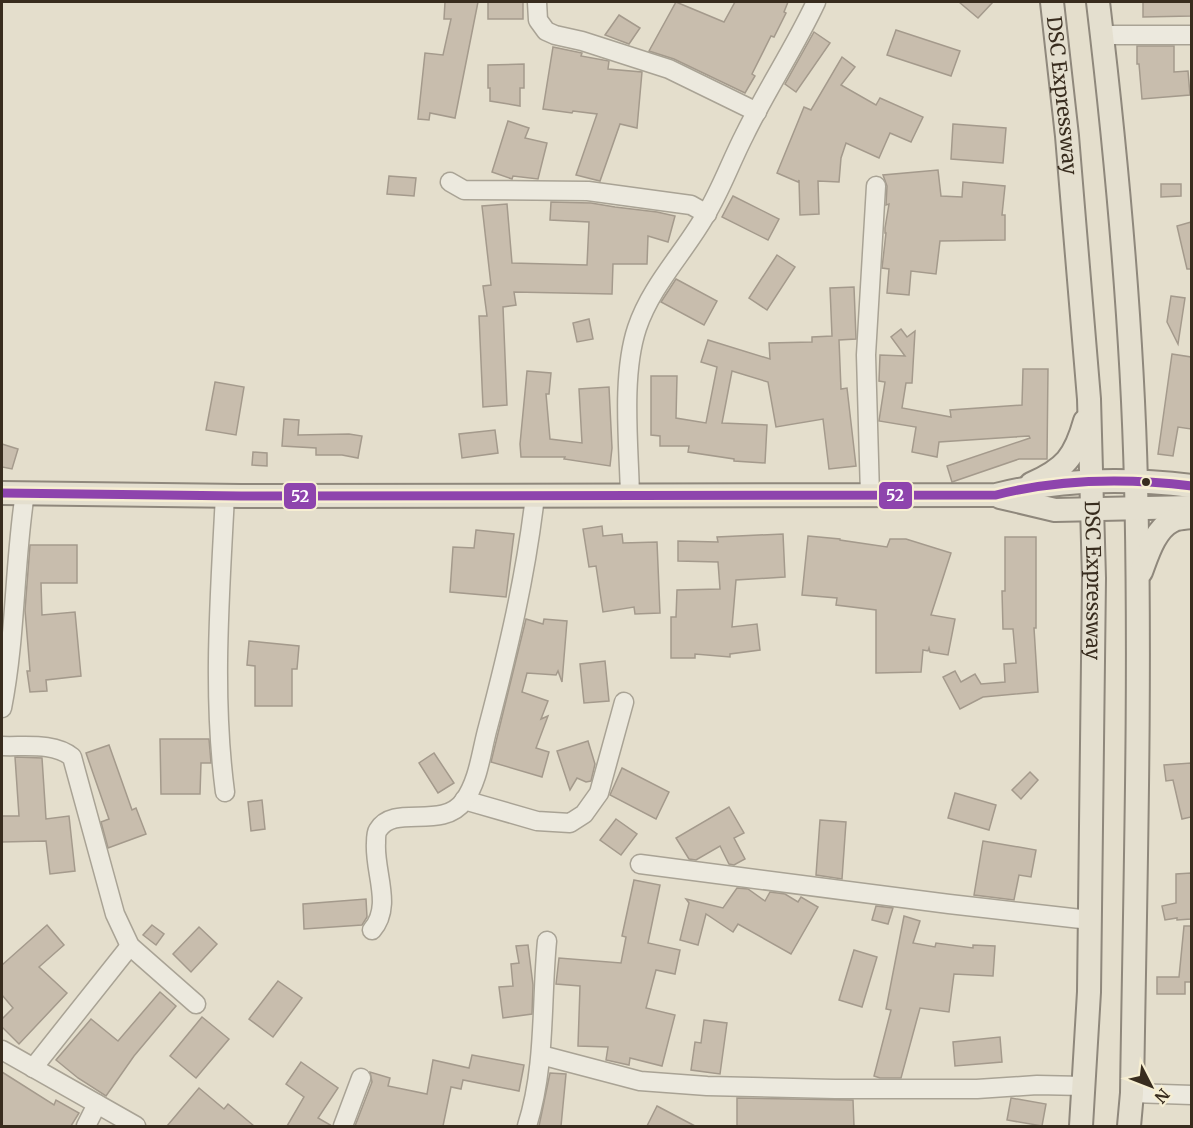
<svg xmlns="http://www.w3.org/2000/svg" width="1193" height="1128" viewBox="0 0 1193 1128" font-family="Merriweather,serif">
<rect width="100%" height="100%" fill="#e4decc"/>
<g fill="#c8bdad" stroke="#a49a8c" stroke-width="1.5">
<polygon points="445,2 478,2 455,118 430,113 429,120 418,119 425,53 443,55 451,19 444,19"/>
<rect x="488" y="2" width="35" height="17"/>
<polygon points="676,2 724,22 735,2 788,2 784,12 786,13 774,37 771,36 752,74 755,76 745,93 674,59 649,51"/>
<polygon points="959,2 993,2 978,18"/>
<polygon points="1143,2 1191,2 1191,16 1143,17"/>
<polygon points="619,15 640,28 629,44 605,35"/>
<polygon points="896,30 960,51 951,76 887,55"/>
<polygon points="814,32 830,43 796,92 785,84"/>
<polygon points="1137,46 1174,46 1174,72 1188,71 1190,95 1142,99 1139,64 1137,64"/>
<polygon points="553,47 582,53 581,56 609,61 608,69 642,72 637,128 620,124 600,181 576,175 597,114 573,111 572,113 543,109"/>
<polygon points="842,57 855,67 841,85 876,105 880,98 923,117 911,142 890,133 879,158 846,143 841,158 839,182 818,181 819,214 800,215 799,180 798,182 777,173 804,107 811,110"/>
<polygon points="524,64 524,88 520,88 520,106 490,101 490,88 488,88 488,65"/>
<polygon points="508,121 529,128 525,138 547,143 538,179 513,176 512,179 492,172"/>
<polygon points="953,124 1006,128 1003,163 951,159"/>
<polygon points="938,170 941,196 962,197 963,182 1005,186 1002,215 1005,215 1005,240 940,241 936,274 911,271 909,295 887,293 889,269 882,268 886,233 885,233 885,228 889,204 886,205 887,186 883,175"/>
<polygon points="389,176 416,178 414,196 387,194"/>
<polygon points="1161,184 1181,184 1181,196 1161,197"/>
<polygon points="733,196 779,219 768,240 722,217"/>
<polygon points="551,202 591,203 615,207 657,212 675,216 668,242 648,236 647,264 613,264 612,294 514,292 516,305 503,307 507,405 483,407 479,316 487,316 483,286 491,285 482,206 507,204 512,263 587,265 589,222 550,220"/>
<polygon points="1191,222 1191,269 1187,269 1177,226"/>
<polygon points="777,255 795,267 767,310 749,298"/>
<polygon points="676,279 717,301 704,325 661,302"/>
<polygon points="854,287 856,339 839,340 841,389 847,388 856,466 829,469 823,419 776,427 768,382 732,371 722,423 767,425 765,463 734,461 734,459 688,452 689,446 660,446 660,436 651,435 651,376 677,376 676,418 706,423 717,367 701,362 708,340 770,359 769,343 812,342 812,337 832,336 830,288"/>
<polygon points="1171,296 1185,298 1178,344 1167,322"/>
<polygon points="589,319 593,339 577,342 573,323"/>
<polygon points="901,329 907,337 915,331 912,383 906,383 902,408 951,417 950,410 1022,405 1023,369 1048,369 1047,459 1019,459 952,482 947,466 1030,438 1029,436 939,442 937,457 912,452 916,427 879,421 885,382 879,381 880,355 905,356 891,337"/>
<polygon points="1172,354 1191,357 1191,429 1178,427 1173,456 1158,454"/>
<polygon points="527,371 551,373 549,394 546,394 550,439 582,443 579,389 609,387 612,448 610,466 564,459 565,457 521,457 520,444"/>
<polygon points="215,382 244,387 236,435 206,430"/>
<polygon points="284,419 299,420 298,435 349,434 362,436 358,458 342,455 316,455 316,448 282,446"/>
<polygon points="495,430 498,453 462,458 459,434"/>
<polygon points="2,444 18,449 12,469 2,467"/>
<polygon points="253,452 267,453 267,466 252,465"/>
<polygon points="602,526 603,536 622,534 623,543 657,542 660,613 635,614 634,607 603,612 596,566 589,567 583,529"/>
<polygon points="476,530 514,534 506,597 450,592 453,547 474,548"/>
<polygon points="783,534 785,577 736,580 732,627 757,624 760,650 730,654 730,657 695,654 695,658 671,658 671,617 676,617 677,590 720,589 718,562 678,561 678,541 718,542 717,537"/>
<polygon points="808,536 840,539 840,540 887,547 890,539 906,539 951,553 931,615 955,619 948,655 930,652 929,648 928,651 923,650 921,672 876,673 876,610 836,605 837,598 802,595"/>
<polygon points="1005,537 1036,537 1036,628 1034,628 1038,692 983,697 960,709 943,677 955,671 961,682 975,674 981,684 1005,682 1004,664 1016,663 1013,629 1003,629 1002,591 1005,591"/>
<polygon points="30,545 77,545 77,583 41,583 42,615 75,612 81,676 46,680 47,691 30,692 27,671 30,671 25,610"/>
<polygon points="526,619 543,624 544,619 567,621 562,682 558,671 556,675 527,673 522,692 548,701 541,719 548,716 536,748 549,752 542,777 491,762"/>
<polygon points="249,641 299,646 297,669 292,669 292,706 255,706 255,666 247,665"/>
<polygon points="605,661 609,701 584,703 580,664"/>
<polygon points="160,739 209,739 211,763 201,763 200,794 161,794"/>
<polygon points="588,741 595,764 591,781 586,782 577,778 570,790 557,751"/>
<polygon points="109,745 132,810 136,808 146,834 108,848 101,822 109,819 86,753"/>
<polygon points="434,753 454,783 438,793 419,763"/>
<polygon points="15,757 42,758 46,819 69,816 75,871 50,874 46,841 2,842 2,816 19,816"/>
<polygon points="1191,763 1191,817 1182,819 1173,780 1166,781 1164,765"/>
<polygon points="622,768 669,792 656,819 610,795"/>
<polygon points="1030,772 1038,780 1021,799 1012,790"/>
<polygon points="955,793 996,805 989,830 948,818"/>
<polygon points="262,800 265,829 251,831 248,802"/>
<polygon points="729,807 744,833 734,838 745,859 734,865 729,864 720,846 696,860 689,859 676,838"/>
<polygon points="616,819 637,834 621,855 600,840"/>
<polygon points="820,820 846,822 842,879 816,875"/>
<polygon points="983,841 1036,850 1031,877 1019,875 1014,900 974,895"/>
<polygon points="1191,873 1191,919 1177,920 1177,918 1165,920 1162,906 1176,903 1176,874"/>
<polygon points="634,880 660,885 648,943 680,950 675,974 656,970 646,1008 675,1015 662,1066 630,1058 629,1065 606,1060 608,1047 578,1046 580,986 556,984 559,958 621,963 626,937 622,936"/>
<polygon points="737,888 748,889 765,901 770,892 785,894 798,902 801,897 818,907 791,954 738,924 733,932 706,914 698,945 680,940 689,903 686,899 723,908"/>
<polygon points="366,899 367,917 362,925 304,929 303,904"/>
<polygon points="876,906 893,908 888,924 872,920"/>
<polygon points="904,916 920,921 913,943 935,947 936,943 973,948 973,945 995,946 993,976 954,974 949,1012 920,1008 901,1078 880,1078 874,1076 891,1010 886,1009"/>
<polygon points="47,925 64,945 39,967 67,993 19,1044 2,1027 2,1019 13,1008 2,995 2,965"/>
<polygon points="152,925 164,934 156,945 143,935"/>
<polygon points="1184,926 1191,926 1191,982 1185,982 1185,994 1157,994 1157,977 1179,977"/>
<polygon points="199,927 217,944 191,972 173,954"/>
<polygon points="528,945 533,985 532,1014 503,1018 499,987 513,986 511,964 519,963 516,946"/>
<polygon points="854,950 877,957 862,1007 839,1000"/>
<polygon points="278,981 302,998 273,1037 249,1019"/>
<polygon points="160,992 176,1006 134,1056 106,1096 78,1078 56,1060 91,1019 118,1041"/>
<polygon points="202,1017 229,1039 196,1078 170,1056"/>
<polygon points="704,1020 727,1023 720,1074 691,1070 695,1042 701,1043"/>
<polygon points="1000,1037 1002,1062 955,1066 953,1042"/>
<polygon points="472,1055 524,1065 519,1091 463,1080 461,1089 451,1087 443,1126 355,1126 372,1082 370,1072 390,1078 388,1086 427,1094 433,1060 469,1068"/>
<polygon points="301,1062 338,1088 318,1118 332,1126 287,1126 304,1097 286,1084"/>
<polygon points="2,1072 54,1105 56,1100 79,1113 71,1126 2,1126"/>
<polygon points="550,1073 566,1074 561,1126 539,1126"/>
<polygon points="199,1088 224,1109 228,1104 254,1126 167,1126"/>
<polygon points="737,1098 853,1100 854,1126 737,1126"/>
<polygon points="1011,1098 1046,1104 1042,1126 1007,1120"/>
<polygon points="657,1106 695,1126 647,1126"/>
</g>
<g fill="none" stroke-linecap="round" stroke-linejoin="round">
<defs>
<g id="minor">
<polyline points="537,2 538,20 546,31 555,35 582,41 669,69 757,112"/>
<polyline points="1102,35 1192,35"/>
<polyline points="450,182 464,190 588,191 691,205 707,214"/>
<polyline points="870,495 866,355 876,186"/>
<path d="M630 496C629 446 621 376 637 328 651 286 683 254 705 216 721 190 731 161 745 134 767 89 795 47 816 2"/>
<path d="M2 708C16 637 14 564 25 493"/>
<path d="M2 746C24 747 54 742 72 757L115 914 130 946 196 1004"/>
<path d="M225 792C212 694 220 594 225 495"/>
<polyline points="464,800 537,821 570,823 584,814 599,793 624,702"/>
<polyline points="640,864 949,904 1090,920"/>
<path d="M372 930C393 906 374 872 376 843 376 839 376 833 378 830 394 803 442 831 464 801 479 780 481 752 488 727 508 651 526 575 535 496"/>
<polyline points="2,1050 136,1126"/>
<polyline points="541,1055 640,1081 707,1086 835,1089 977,1089 1037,1085 1084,1086"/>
<polyline points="33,1068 130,946"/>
<polyline points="1132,1093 1192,1095"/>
<polyline points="86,1126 97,1104"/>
<polyline points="343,1126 361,1078"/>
<path d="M527 1126C546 1066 541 1003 547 941"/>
</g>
<g id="major">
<path id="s1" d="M1052 2 1067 136 1089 399 1094 578 1089 992 1081 1126"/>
<path d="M1098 2C1117 161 1132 322 1136 483 1141 687 1135 890 1132 1093L1129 1126"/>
<path d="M1031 484C1065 469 1075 457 1085 421"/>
<path d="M2 493 241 496 996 495C1059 479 1127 478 1192 486"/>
<polyline points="1000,497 1055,510 1192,507"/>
<path d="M1141 572C1147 556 1155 529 1172 521 1177 518 1185 518 1192 517"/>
</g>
</defs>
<use href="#minor" stroke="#a9a395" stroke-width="21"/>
<use href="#major" stroke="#8f887c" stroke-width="26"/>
<use href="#minor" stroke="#ece9de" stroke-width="18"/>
<use href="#major" stroke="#e4dfcf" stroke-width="22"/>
<defs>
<path id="bus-1" d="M2 493 241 496 996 495C1059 479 1127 478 1192 486"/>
</defs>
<use href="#bus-1" stroke="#f6eed2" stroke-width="14"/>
<use href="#bus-1" stroke="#8e44ad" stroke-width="9"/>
</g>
<circle fill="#382c1e" stroke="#f6eed2" stroke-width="2" cx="1146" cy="482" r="5"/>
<g text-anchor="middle" stroke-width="6" stroke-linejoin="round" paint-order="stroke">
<g font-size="20" fill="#382c1e" stroke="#f6eed2">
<text dy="7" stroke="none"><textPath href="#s1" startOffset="94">DSC Expressway</textPath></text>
<text dy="7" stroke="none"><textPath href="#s1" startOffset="580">DSC Expressway</textPath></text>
</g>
</g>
<g stroke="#f6eed2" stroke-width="2">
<rect x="878" y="481" width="35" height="29" rx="6" fill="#8e44ad"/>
<rect x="283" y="482" width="34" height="28" rx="6" fill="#8e44ad"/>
</g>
<g font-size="16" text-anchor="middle" font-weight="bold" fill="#fff">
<text x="895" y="501">52</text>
<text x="300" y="502">52</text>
</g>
<rect width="1193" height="1128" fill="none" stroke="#382c1e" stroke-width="6"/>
<g transform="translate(1151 1086) rotate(132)" stroke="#f6eed2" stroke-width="4.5" paint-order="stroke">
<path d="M0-4.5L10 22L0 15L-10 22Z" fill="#382c1e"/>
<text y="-9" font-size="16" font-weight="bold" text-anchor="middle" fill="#382c1e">N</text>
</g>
</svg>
